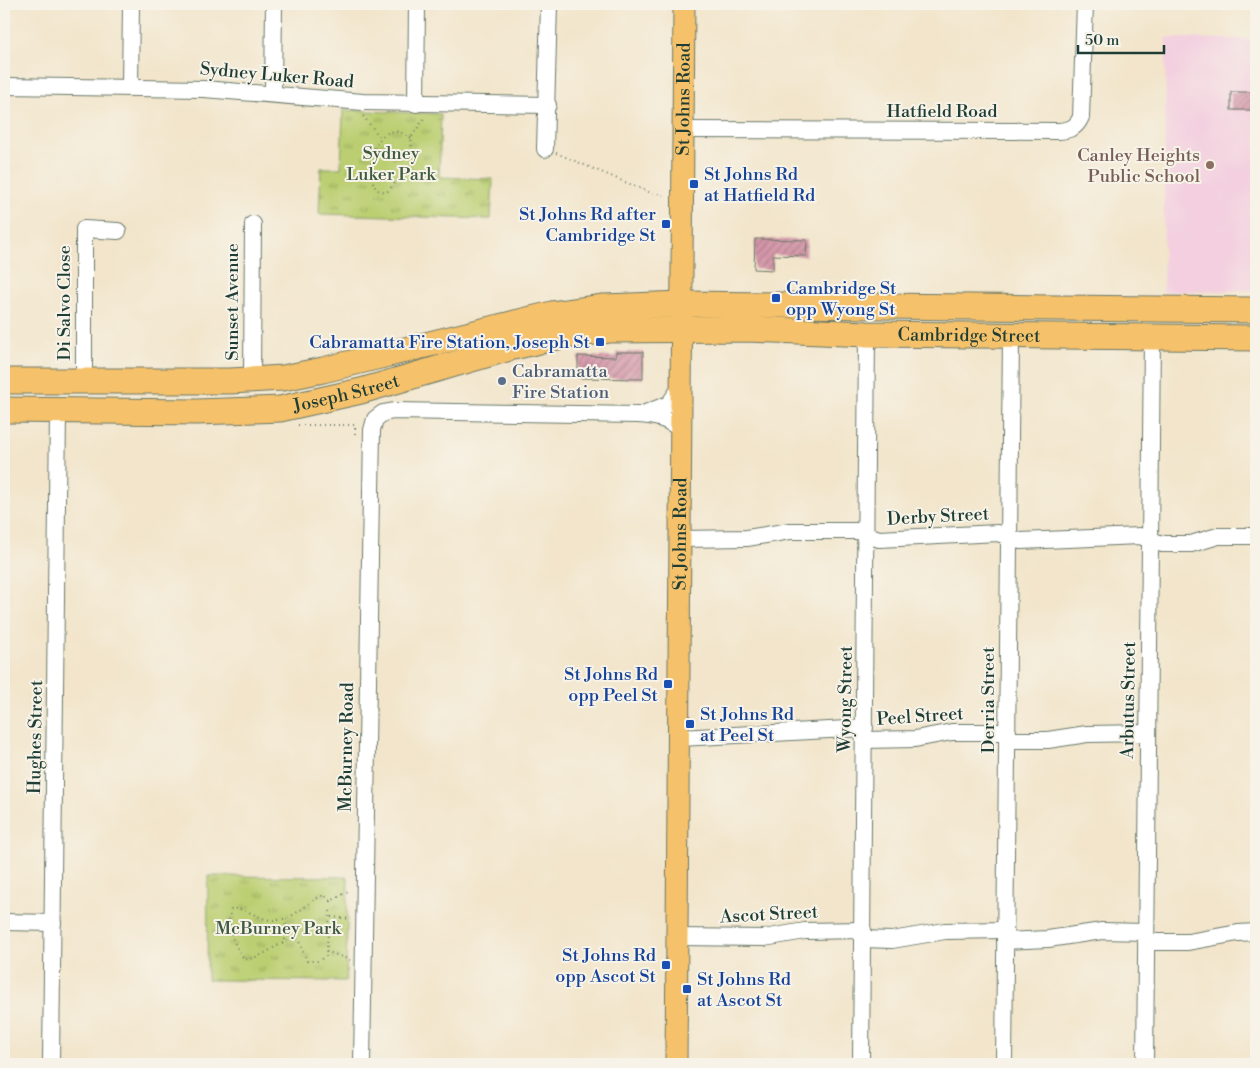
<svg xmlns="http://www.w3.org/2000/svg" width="1260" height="1068" viewBox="0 0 1260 1068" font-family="'Libre Bodoni',serif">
<defs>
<pattern id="park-tufts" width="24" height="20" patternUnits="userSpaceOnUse" patternTransform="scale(1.25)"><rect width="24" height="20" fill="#bbcf72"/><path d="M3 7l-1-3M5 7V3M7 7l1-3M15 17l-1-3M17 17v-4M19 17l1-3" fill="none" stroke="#97a95e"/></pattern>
<pattern id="building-hatch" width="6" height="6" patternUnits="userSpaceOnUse" patternTransform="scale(1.25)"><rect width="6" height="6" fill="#d495a8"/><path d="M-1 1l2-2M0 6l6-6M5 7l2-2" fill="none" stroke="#ab7b8a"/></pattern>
</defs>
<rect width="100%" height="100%" fill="#f7f3e8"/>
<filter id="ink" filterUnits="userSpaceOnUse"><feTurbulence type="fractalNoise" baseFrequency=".02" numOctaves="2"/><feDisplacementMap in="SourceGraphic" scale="10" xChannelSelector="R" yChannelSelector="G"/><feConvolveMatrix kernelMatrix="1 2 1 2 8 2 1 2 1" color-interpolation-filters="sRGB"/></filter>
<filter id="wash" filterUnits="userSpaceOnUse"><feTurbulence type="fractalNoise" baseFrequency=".0096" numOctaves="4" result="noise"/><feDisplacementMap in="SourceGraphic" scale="20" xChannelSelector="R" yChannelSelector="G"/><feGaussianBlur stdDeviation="1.12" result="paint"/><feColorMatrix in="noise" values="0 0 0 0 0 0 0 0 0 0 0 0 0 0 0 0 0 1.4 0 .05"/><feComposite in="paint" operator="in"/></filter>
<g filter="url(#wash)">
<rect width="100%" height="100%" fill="#f2e5cb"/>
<polygon fill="#f3cfdf" points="1166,38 1256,39 1256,290 1163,292"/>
<g fill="url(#park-tufts)" stroke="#6d8653">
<polygon points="343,110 441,114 439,177 493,179 491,219 319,214 321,168 341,168"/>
<polygon points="208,876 348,877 346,981 207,980"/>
</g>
<g id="blocks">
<g fill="url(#building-hatch)">
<rect x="1231" y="92" width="25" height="18"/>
<polygon points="755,239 807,240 806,256 773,255 773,270 754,269"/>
<polygon points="616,352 643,352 643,379 578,378 578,356 616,357"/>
</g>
</g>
</g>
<g filter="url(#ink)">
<use href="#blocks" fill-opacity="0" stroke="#697869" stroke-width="1"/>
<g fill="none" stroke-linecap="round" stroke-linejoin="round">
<defs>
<g id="minor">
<polyline points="4,86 204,89 363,102 548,105"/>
<polyline points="130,87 131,4"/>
<polyline points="273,93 274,4"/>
<polyline points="416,104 417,4"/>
<path d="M683 130 1059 131C1070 130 1076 128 1081 117L1085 4"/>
<polyline points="545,149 549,4"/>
<polyline points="252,380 253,224"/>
<polyline points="84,381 84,229 118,231"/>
<polyline points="643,414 669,404 682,385"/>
<polyline points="680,539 747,538 790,531 857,531 879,539 998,533 1020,541 1140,536 1162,544 1191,544 1218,536 1256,536"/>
<polyline points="680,738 865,728"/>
<polyline points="865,740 915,739 952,732 1008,732"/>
<polyline points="1008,740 1048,740 1087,734 1148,733"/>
<polyline points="4,922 53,923"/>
<polyline points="677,937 764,938 805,931 863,930"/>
<polyline points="863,939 892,940 945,931 1005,930"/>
<polyline points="1005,941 1048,939 1102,931 1146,932"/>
<polyline points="1146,942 1188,942 1238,933 1256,932"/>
<polyline points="51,1064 58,411"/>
<path d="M362 1064 372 430 375 419 383 413 394 411 638 415C656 416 669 419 682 431"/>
<polyline points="861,1064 867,334"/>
<polyline points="1004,1064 1011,336"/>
<polyline points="1145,1064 1152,337"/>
</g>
<g id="major">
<path id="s1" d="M676 1064 684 4"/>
</g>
<g id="highway">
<polyline points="4,381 230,381 283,378 323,370 552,314 604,307 682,304 1256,310"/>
<path id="s2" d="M4 410 197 412 280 409 361 391 513 347 557 337 609 330 748 329 867 334 1256 338"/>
</g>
</defs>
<use href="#minor" stroke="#697869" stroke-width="18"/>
<use href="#major" stroke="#697869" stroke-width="23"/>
<use href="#highway" stroke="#697869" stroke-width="27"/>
<g stroke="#697869" stroke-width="2" stroke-dasharray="1 4" stroke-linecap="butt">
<polyline points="363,116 380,137"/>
<path d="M411 138C379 113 360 166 377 190L387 192 413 162 411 138 425 117"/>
<polyline points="556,153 651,193 663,195"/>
<polyline points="298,425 355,425 355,438"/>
<path d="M331 901 326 956 318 961H307L298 939C275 941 265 959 244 959 233 943 226 928 231 909 246 907 257 919 272 920 293 922 306 902 324 895L331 901 350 890"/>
<polyline points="331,917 351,919"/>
<polyline points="285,940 286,919"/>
<polyline points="326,951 350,960"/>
</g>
<use href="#minor" stroke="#fff" stroke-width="16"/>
<use href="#major" stroke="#f5c16b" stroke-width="21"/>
<use href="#highway" stroke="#f5c16b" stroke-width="25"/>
</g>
</g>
<circle fill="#8d6e63" stroke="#f7f3e8" stroke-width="2" cx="1210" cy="165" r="5"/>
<g fill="#1a4fb4" stroke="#f7f3e8" stroke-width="2">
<rect x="689" y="179" width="10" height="10" rx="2.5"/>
<rect x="661" y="219" width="10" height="10" rx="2.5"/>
<rect x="771" y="293" width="10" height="10" rx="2.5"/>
<rect x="595" y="337" width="10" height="10" rx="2.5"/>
<rect x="663" y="679" width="10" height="10" rx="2.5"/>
<rect x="685" y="719" width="10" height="10" rx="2.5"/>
<rect x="661" y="960" width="10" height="10" rx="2.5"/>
<rect x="682" y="984" width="10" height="10" rx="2.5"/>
</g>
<circle fill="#5c6f8a" stroke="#f7f3e8" stroke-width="2" cx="502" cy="381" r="5"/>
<g text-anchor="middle" stroke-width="4" stroke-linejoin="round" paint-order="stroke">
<g font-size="18" fill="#1f3d34" stroke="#f7f3e8">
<text transform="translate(277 75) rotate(5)" y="6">Sydney Luker Road</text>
<text dy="6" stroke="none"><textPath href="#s1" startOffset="965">St Johns Road</textPath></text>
<text x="942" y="117">Hatfield Road</text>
<text transform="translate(232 302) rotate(-90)" y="6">Sunset Avenue</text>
<text transform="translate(64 303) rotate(-90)" y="6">Di Salvo Close</text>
<text dy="6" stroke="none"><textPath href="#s2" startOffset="975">Cambridge Street</textPath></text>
<text dy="6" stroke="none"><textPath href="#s2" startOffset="344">Joseph Street</textPath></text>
<text transform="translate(938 516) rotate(-3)" y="6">Derby Street</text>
<text dy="6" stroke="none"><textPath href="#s1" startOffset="530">St Johns Road</textPath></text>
<text transform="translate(845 699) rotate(-89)" y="6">Wyong Street</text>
<text transform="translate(988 700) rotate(-90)" y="6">Derria Street</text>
<text transform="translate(1128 700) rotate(-89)" y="6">Arbutus Street</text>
<text transform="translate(920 716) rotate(-4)" y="6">Peel Street</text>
<text transform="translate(35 737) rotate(-89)" y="6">Hughes Street</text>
<text transform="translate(346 747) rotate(-89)" y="6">McBurney Road</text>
<text transform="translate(769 914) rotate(-3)" y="6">Ascot Street</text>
</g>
<g font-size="18" fill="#3e5a40" stroke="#f7f3e8">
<text x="391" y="159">Sydney<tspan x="391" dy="21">Luker Park</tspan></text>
<text x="278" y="934">McBurney Park</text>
</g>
<g font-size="18" fill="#785e54" stroke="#f7f3e8" text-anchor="end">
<text x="1200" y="161">Canley Heights<tspan x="1200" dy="21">Public School</tspan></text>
</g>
<g font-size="18" fill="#164399" stroke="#f7f3e8" text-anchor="start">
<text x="704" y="180">St Johns Rd<tspan x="704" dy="21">at Hatfield Rd</tspan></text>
<text x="656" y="220" text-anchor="end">St Johns Rd after<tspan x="656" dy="21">Cambridge St</tspan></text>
<text x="786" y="294">Cambridge St<tspan x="786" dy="21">opp Wyong St</tspan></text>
<text x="590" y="348" text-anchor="end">Cabramatta Fire Station, Joseph St</text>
<text x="658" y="680" text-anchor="end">St Johns Rd<tspan x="658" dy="21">opp Peel St</tspan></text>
<text x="700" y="720">St Johns Rd<tspan x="700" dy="21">at Peel St</tspan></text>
<text x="656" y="961" text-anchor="end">St Johns Rd<tspan x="656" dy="21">opp Ascot St</tspan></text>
<text x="697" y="985">St Johns Rd<tspan x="697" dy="21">at Ascot St</tspan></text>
</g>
<g font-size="18" fill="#4e5e75" stroke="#f7f3e8" text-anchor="start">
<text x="512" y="377">Cabramatta<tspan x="512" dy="21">Fire Station</tspan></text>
</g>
</g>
<rect width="1260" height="1068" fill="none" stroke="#f7f3e8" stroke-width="20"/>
<path d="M1078 45v8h86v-8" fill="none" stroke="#1f3d34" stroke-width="2.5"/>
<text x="1085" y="45" font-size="15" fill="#1f3d34" stroke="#f7f3e8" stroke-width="4" paint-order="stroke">50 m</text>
</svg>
